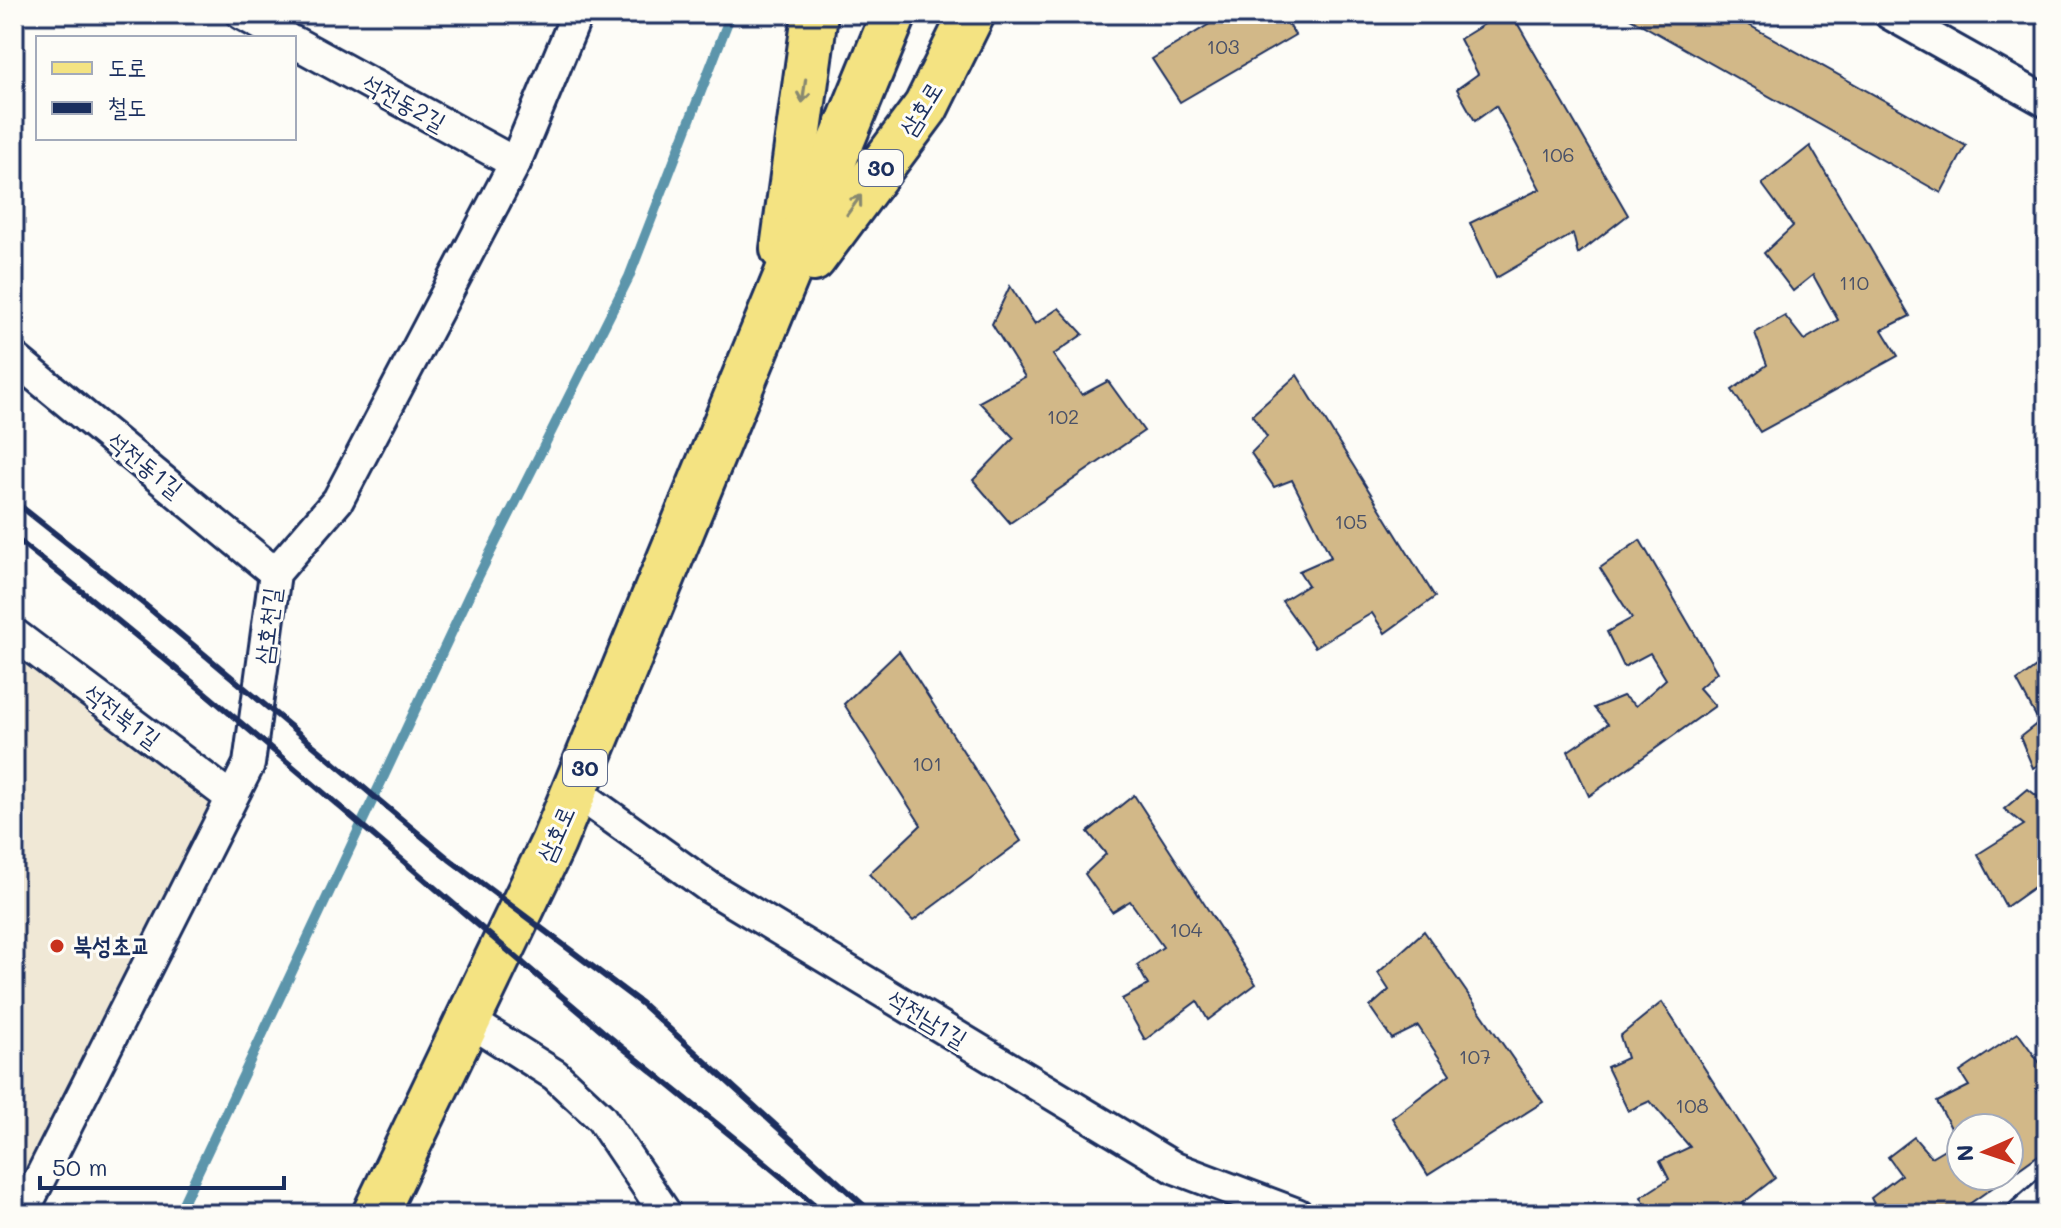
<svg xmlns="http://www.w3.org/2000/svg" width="2061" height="1228" viewBox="0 0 2061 1228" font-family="Mali,'Poor Story',sans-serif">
<rect width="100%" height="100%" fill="#fdfcf7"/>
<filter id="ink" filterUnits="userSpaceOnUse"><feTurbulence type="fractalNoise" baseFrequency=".0125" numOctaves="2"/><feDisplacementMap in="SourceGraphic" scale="16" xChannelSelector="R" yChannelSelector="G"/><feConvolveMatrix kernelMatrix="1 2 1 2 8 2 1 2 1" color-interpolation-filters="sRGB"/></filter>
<g filter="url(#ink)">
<polygon fill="#f0e8d6" points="14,649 221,805 41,1214 14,1214"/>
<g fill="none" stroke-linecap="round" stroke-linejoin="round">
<polyline stroke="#5c95ab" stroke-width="10" points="178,1214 470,593 629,277 731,14"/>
</g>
<g fill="#d2b888" stroke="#1b2f5e" stroke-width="2">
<polygon points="1226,14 1283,14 1295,35 1180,102 1152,59"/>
<polygon points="1501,14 1512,14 1628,215 1578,254 1573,234 1496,278 1470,223 1540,189 1496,106 1475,121 1457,89 1478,74 1460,39"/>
<polygon points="1623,14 1729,14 1966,146 1941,193"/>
<polygon points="1810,146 1910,316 1882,330 1898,356 1760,432 1732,390 1767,365 1755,333 1785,316 1804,340 1838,320 1813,275 1793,291 1764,253 1793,226 1762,184"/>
<polygon points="1010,286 1035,324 1059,308 1083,334 1053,355 1082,395 1108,381 1144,431 1010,523 973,480 1014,438 979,402 1025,377 992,324"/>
<polygon points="1297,375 1435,597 1385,633 1372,613 1315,647 1282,601 1308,585 1299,571 1331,557 1292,480 1274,487 1251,453 1267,437 1252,415"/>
<polygon points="1640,540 1717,672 1699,688 1715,706 1589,796 1568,751 1608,724 1594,708 1623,696 1636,706 1666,679 1650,653 1624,667 1607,632 1632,618 1600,568"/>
<polygon points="899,651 1021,841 913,921 869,874 921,825 844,704"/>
<polygon points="2047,659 2047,759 2033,768 2020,737 2039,722 2017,681"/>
<polygon points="2028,789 2047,804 2047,878 2006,907 1978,854 2024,825 2004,809"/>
<polygon points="1134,795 1256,984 1208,1020 1197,1001 1145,1040 1122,999 1148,985 1137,965 1163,947 1130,901 1112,912 1085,874 1106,854 1088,832"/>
<polygon points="1424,931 1543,1102 1428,1175 1392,1118 1450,1074 1418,1026 1392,1039 1370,1007 1389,990 1378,973"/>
<polygon points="1662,1002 1775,1178 1729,1214 1651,1214 1641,1197 1669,1179 1660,1161 1690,1147 1650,1101 1628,1111 1607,1067 1627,1058 1620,1036"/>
<polygon points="2018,1033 2047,1073 2047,1083 2036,1089 2047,1104 2047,1149 2009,1176 2009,1128 1961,1128 1961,1176 2009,1176 1955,1214 1879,1214 1871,1198 1901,1175 1888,1157 1914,1137 1931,1157 1958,1141 1937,1102 1969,1086 1960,1072"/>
</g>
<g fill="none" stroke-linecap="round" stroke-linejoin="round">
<defs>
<g id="minor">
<polyline points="242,14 286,38"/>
<polyline points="1890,14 2047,102"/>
<polyline points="294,42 515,163"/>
<polyline points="14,358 275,573"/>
<polyline points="14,634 230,797"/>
<polyline points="575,791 709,887 1175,1168 1297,1214"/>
<polyline points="468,1020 555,1075 601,1118 666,1214"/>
<polyline points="22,1214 249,764 275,573 338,500 515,163 577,14"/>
<polyline points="2023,1214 2047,1193"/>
</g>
<g id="primary">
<polyline points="783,249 815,14"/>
<polyline points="813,259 926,107 972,14"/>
<polyline points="375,1214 553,843 894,14"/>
</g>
</defs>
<use href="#minor" stroke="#1b2f5e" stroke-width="36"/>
<use href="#primary" stroke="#1b2f5e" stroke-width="50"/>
<use href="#minor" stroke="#fdfcf7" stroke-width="30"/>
<use href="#primary" stroke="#f4e382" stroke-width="44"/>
<g stroke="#1b2f5e" stroke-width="6">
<polyline points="14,501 144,604 449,859 641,1003 873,1214"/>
<path d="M14 537C216 697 409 867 606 1034 679 1094 754 1152 825 1214"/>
</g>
</g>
<defs><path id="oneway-shaft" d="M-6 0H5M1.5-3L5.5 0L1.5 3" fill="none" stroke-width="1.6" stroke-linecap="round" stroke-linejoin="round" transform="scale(2)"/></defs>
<g stroke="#888970">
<use href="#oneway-shaft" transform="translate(804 91) rotate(98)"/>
<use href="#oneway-shaft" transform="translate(854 205) rotate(-54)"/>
</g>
</g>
<circle fill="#c8321e" stroke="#fdfcf7" stroke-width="3" cx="57" cy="946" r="8"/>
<g text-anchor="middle" stroke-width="6" stroke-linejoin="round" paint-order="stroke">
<g font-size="20" fill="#495168">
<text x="1223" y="54">103</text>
<text x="1558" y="162">106</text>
<text x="1854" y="290">110</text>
<text x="1063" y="424">102</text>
<text x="1351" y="529">105</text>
<text x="927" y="771">101</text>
<text x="1186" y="937">104</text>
<text x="1475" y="1064">107</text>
<text x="1692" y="1113">108</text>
</g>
<g fill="#fdfcf7" stroke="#5f6c8c" stroke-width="2">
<rect x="859" y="150" width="44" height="36" rx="6"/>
<rect x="563" y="750" width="44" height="36" rx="6"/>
</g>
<g font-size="22" font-weight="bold" fill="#1b2f5e">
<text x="881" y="176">30</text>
<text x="585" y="776">30</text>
</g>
<g font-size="24" fill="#1b2f5e" stroke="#fdfcf7">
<text transform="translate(404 103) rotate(29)" y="8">석전동2길</text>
<text transform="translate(921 109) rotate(-58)" y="8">삼호로</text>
<text transform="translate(145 465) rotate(39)" y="8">석전동1길</text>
<text transform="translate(268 626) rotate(-83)" y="8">삼호천길</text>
<text transform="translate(122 716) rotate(37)" y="8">석전북1길</text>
<text transform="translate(556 834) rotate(-66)" y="8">삼호로</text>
<text transform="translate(927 1019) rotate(31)" y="8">석전남1길</text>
</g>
<g font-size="24" font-weight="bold" fill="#1b2f5e" stroke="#fdfcf7" text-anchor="start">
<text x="73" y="954">북성초교</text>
</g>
</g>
<rect width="2061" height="1228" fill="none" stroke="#fdfcf7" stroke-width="48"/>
<rect x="24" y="24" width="2013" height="1180" fill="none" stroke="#1b2f5e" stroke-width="3" filter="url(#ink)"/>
<rect x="36" y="36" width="260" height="104" fill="#fdfcf7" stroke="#a3aaba" stroke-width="2"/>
<rect x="52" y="62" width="40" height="12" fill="#f4e382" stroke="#a3aaba" stroke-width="2"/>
<text x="108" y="76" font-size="24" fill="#1b2f5e">도로</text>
<rect x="52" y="102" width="40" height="12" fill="#1b2f5e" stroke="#a3aaba" stroke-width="2"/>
<text x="108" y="116" font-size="24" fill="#1b2f5e">철도</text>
<g transform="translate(1985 1152) rotate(267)"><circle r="38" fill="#fdfcf7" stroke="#a3aaba" stroke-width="2"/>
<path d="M0-6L14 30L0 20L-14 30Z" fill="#c8321e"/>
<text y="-12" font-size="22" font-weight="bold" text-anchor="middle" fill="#1b2f5e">N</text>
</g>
<path d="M40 1176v12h244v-12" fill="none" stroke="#1b2f5e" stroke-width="4"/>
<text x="52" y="1176" font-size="24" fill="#1b2f5e" stroke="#fdfcf7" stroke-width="6" paint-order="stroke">50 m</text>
</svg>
